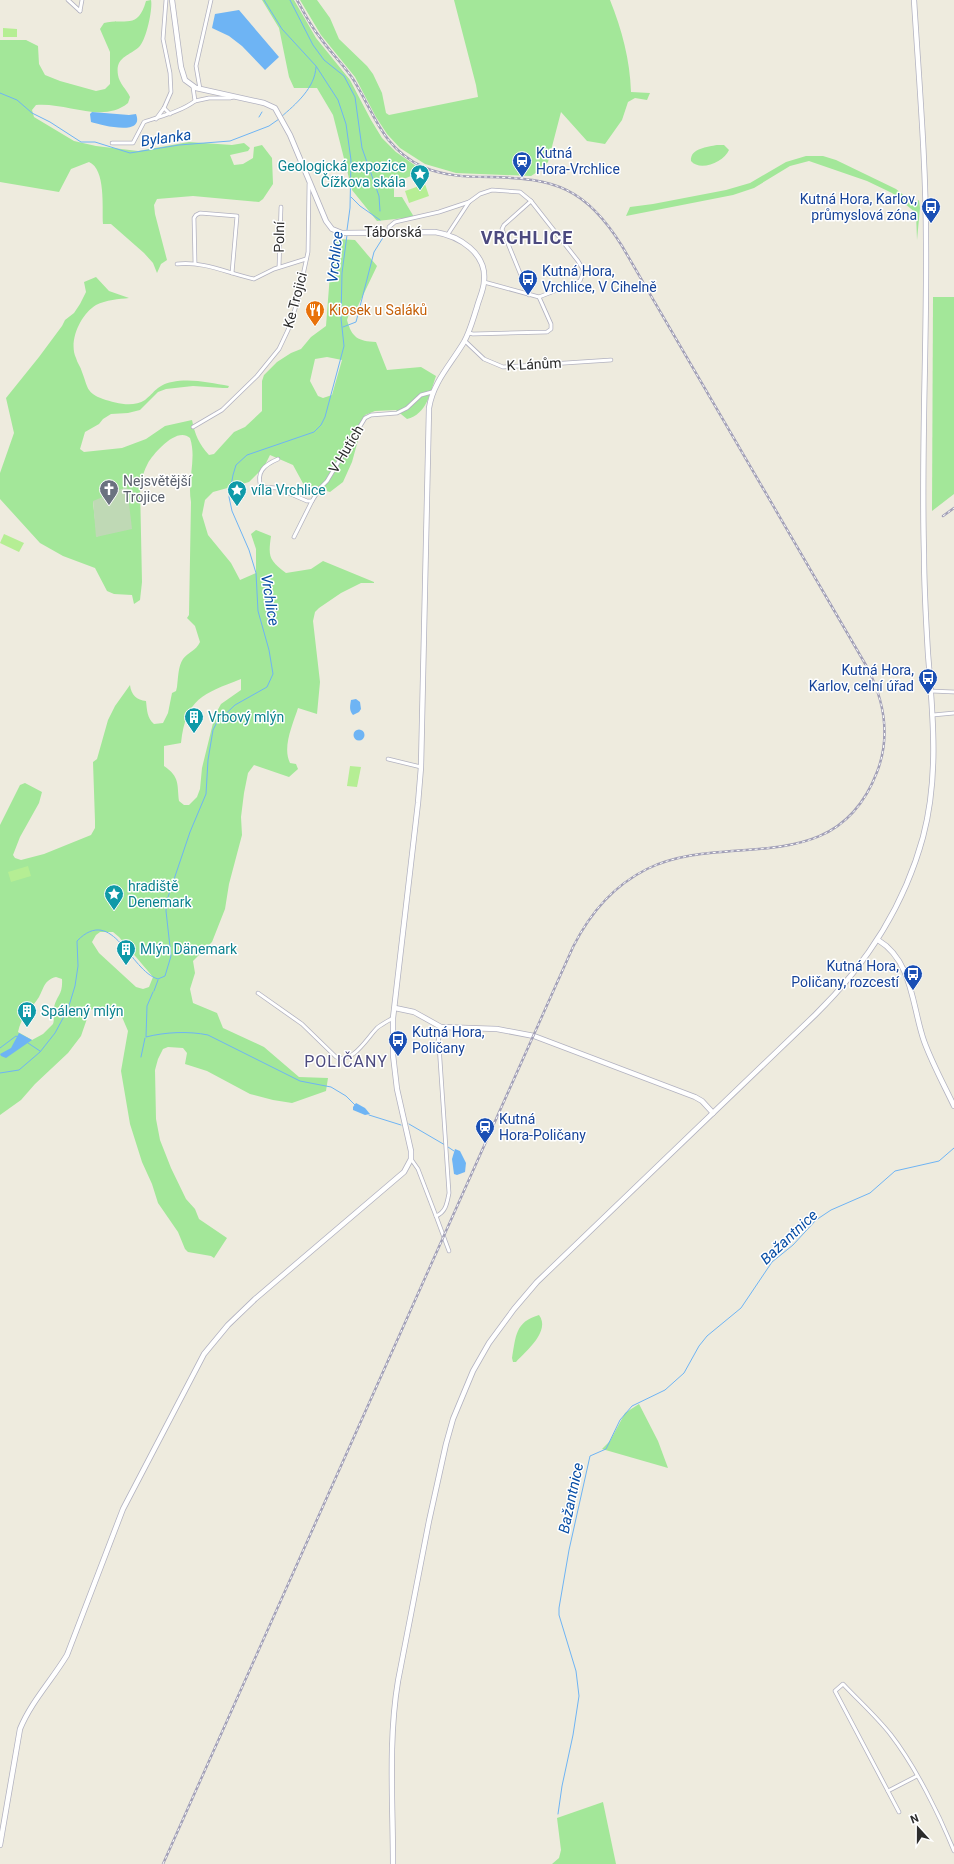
<svg xmlns="http://www.w3.org/2000/svg" width="954" height="1864" viewBox="0 0 954 1864" font-family="Roboto,sans-serif">
<rect width="100%" height="100%" fill="#eeebde"/>
<g fill="#a3e799" fill-rule="evenodd">
<path d="M151 0C153 9 146 41 139 47 129 56 115 57 118 75 119 83 127 90 130 97L128 103C103 124 66 102 36 105L32 110 34 117 74 141 96 146 138 151 189 142 232 145 244 143 250 148 248 151 230 155 234 165 243 164 253 158 254 147 262 145 272 158 273 184 263 199 259 202 193 196 157 199 154 205 155 214 167 260 161 264 157 273 153 263 144 253 111 224H103C102 208 106 169 89 162L71 169 59 192 0 182V40H26L38 46 39 64 45 75 60 81 96 91 105 89 110 84V52L100 29 104 23C125 18 138 30 146 1Z"/>
<polygon points="262,0 294,0 316,38 350,80 371,120 382,138 396,152 423,171 394,183 394,197 402,197 414,217 377,221 352,190 333,115 317,88 294,88 289,77 279,28"/>
<path d="M300 0H317L330 18 339 39 367 66 373 74 382 93 386 113 389 115 478 97 476 85 454 0H610C622 30 630 60 631 92L650 93 647 100 635 98 628 102 622 120 605 144 587 141 561 112 548 162 542 169 531 176 456 173 425 164 400 148 387 134 376 117 355 77 321 35Z"/>
<path d="M717 145H724L729 150C724 162 700 172 691 161 690 148 708 147 717 145Z"/>
<polygon points="806,156 823,156 836,160 896,189 907,198 916,202 919,200 920,208 917,240 916,213 892,193 867,181 809,161 790,166 754,188 733,195 626,216 630,207 653,204 726,190 750,183 786,162"/>
<path d="M338 239 355 240 377 266 356 310 349 314 347 320C352 338 358 341 376 342L387 370 421 367 436 376C430 393 427 414 407 419L396 410 375 411 365 415 352 462 343 482 330 492 310 486 305 487 293 465 270 455 264 467 249 482 213 492 205 500 202 515 208 535 231 563 240 580 256 573V549L251 534 256 530 271 536C268 557 269 560 286 573L311 569 323 561 374 582V583H361L341 593 319 608 315 612 313 621 320 682 317 714 298 708C293 724 282 747 290 763L296 764 298 769 289 777 254 765 248 773 244 793 241 817 242 835 229 884 225 909 212 942 193 961 195 973 190 989 193 1003 217 1013 223 1028 264 1047 299 1077 328 1078 326 1091 292 1103 273 1100 250 1094 207 1071 185 1064 187 1053 183 1048 168 1047 163 1049 158 1059 155 1070 156 1119 160 1140 171 1168 186 1199 195 1209 199 1219 227 1238 214 1258 211 1256 188 1252 185 1249 178 1232 158 1203 152 1184 142 1162 130 1124 121 1071 128 1031 122 1017 109 1015 98 1007 90 1010 81 1036 68 1053 35 1084 21 1100 0 1115V825L20 785 25 783 42 792 39 803 20 837 13 855 15 858 21 860 44 854 91 835 95 828V821L93 762 97 759 108 720 115 706 130 685C131 695 137 700 146 701 147 710 147 718 154 724L163 723 168 713 172 693 176 691 177 687C178 680 178 666 183 659 188 652 196 651 200 642L195 626 187 618 189 615 191 502C187 480 197 459 190 438 177 426 154 453 148 463 144 470 142 478 140 485L142 582 140 600 134 604 132 595 114 594 107 591 95 568 63 556 40 543 0 499V473L14 433 6 398 39 357 62 326 65 320 74 313 80 304 86 292 84 282 96 277 109 291 129 298C119 299 106 300 96 305 81 314 68 341 76 358 77 363 81 367 82 372 88 387 86 393 103 399 115 403 133 408 145 400 155 392 157 385 172 382 191 378 211 383 229 386L228 388H223L193 386 166 389 158 392 140 410 128 413 111 414 103 419 99 424 85 432 80 449 84 452 122 448 146 439 165 426 192 420C195 435 199 444 209 455L214 454 234 432 245 427 262 411V381L264 375 277 362 291 353 301 349 311 337 326 326 332 248ZM327 357 342 360 332 395 323 398 318 396 310 381 315 359ZM127 487 97 537 93 502ZM241 679V690L221 704 215 715 202 768 200 789 197 797 189 805H184L179 801C177 784 180 777 164 766V746L181 743C186 698 203 694 241 679ZM100 932H113L119 937 153 977 149 987 143 989 136 987 99 953 92 942 96 935ZM56 977 62 979C63 995 57 995 54 1007 53 1013 55 1018 53 1024L43 1034 32 1040 18 1032C22 1014 30 1011 39 997 44 988 44 980 56 977Z"/>
<polygon points="933,297 954,297 954,494 932,511"/>
<path d="M539 1315C551 1331 526 1351 516 1362H513L512 1358C516 1336 515 1322 539 1315Z"/>
<polygon points="639,1404 658,1441 668,1468 602,1449 610,1441 625,1413"/>
<polygon points="603,1802 616,1864 552,1864 559,1858 561,1850 557,1818"/>
</g>
<polygon fill="#bfd9b5" points="127,487 132,529 96,537 93,501"/>
<g fill="#b5ee94">
<polygon points="3,28 17,29 17,37 3,37"/>
<polygon points="425,184 429,196 409,203 405,191"/>
<polygon points="4,534 24,543 19,552 0,543"/>
<polygon points="350,766 361,767 357,787 347,786"/>
<polygon points="28,866 31,876 11,882 8,872"/>
</g>
<g fill="#6eb4f4">
<polygon points="239,10 279,57 265,70 242,46 229,36 212,28 215,14"/>
<path d="M92 112 129 115 136 114C145 137 101 125 91 122L90 114Z"/>
<path d="M356 699 360 702 361 709 359 712 353 715C349 710 350 706 351 700Z"/>
<circle cx="359" cy="735" r="5.5"/>
<polygon points="19,1033 32,1040 6,1058 1,1056 0,1054 11,1048"/>
<polygon points="356,1103 365,1108 370,1114 365,1115 353,1110 353,1107"/>
<polygon points="455,1149 460,1151 466,1163 465,1172 457,1175 454,1174 452,1159"/>
</g>
<g fill="none" stroke-linecap="round" stroke-linejoin="round">
<g stroke="#6eb4f4" stroke-width="1">
<polyline points="264,0 282,29 316,66 338,100 346,124 351,160 350,208 347,230"/>
<polyline points="290,0 313,45 324,60 344,76 355,97 362,148 379,196 380,211"/>
<polyline points="0,93 17,100 32,113 50,122 81,142 95,142 130,153 179,145 230,141 269,126 279,119"/>
<polyline points="259,117 262,112"/>
<path d="M281 117C296 104 315 88 316 67"/>
<polyline points="351,197 360,206 380,220"/>
<polyline points="343,327 356,322 374,252 384,236"/>
<polyline points="154,991 158,980"/>
<path d="M153 992 147 1006 146 1037C165 1032 189 1031 208 1035L300 1081 331 1087 346 1096 355 1105"/>
<polyline points="28,1043 40,1051"/>
<polyline points="0,1048 16,1036 18,1037"/>
<polyline points="141,1057 145,1038"/>
<path d="M0 1073 19 1070 40 1052 55 1033 68 1009 75 986 78 966 77 941C113 904 130 971 158 979L165 976 171 956 166 911 167 900 190 832 206 794 208 760 213 730 217 722 235 705 267 687 273 674 269 650 258 611 256 573 249 550 232 511 229 497 233 475 236 465 247 455 314 432 321 425 325 417 344 346 341 318 342 273 347 235"/>
<polyline points="369,1115 401,1125"/>
<polyline points="409,1124 445,1145"/>
<polyline points="448,1147 454,1151"/>
<polyline points="558,1814 562,1786 573,1735 579,1696 576,1671 559,1615 559,1608 569,1550 590,1456 606,1449 620,1420 632,1406 665,1390 684,1373 699,1346 707,1336 741,1308 772,1262 793,1245 816,1220 831,1210 870,1193 895,1171 939,1161 954,1148"/>
</g>
<defs>
<g id="street">
<polyline points="68,0 80,11"/>
<polyline points="166,0 163,39 170,73 171,92 164,108 170,114"/>
<polyline points="80,11 82,0"/>
<polyline points="200,89 196,66 211,0"/>
<polyline points="195,101 209,98 230,98 233,97"/>
<polyline points="156,119 164,108"/>
<path d="M112 143H133L144 122C161 116 180 112 195 101L193 87"/>
<polyline points="389,232 389,227 395,222 439,212 469,202"/>
<polyline points="448,234 469,202 480,194 492,190 520,192 531,201 578,261 584,271 580,281 539,297 484,282"/>
<polyline points="195,263 194,218 196,215 200,213 237,216 232,273"/>
<path d="M177 264C204 261 227 273 254 279L274 269 306 259"/>
<polyline points="279,267 281,207"/>
<polyline points="529,295 502,229 504,225 531,201"/>
<polyline points="469,333 473,334 547,332 551,329 551,324 539,297"/>
<polyline points="465,341 484,359 503,367 611,360"/>
<polyline points="193,427 222,410 257,376 279,349 288,330 297,303 308,252 309,184"/>
<path d="M278 459C264 465 256 472 261 487L277 488 307 501H312L320 488 327 481 365 418 371 415 397 413 407 408 421 395 432 392"/>
<polyline points="294,537 312,501"/>
<polyline points="931,691 954,692"/>
<polyline points="933,715 954,713"/>
<polyline points="388,759 421,767"/>
<path d="M258 993 302 1024 336 1057C353 1064 367 1038 377 1028 382 1024 388 1021 393 1018"/>
<path d="M411 1159 418 1169 436 1216C446 1212 447 1203 449 1193L439 1045 438 1034 441 1027"/>
<polyline points="436,1216 449,1251"/>
<polyline points="888,1791 917,1776"/>
<path d="M899 1812 835 1691 843 1684C859 1701 877 1717 891 1735 915 1766 939 1814 954 1851"/>
</g>
<g id="secondary">
<path d="M878 940C913 961 912 1007 924 1041 932 1063 944 1085 954 1106"/>
<polyline points="395,1008 414,1012 441,1027 497,1029 534,1036 695,1097 702,1101 713,1113"/>
<path d="M0 1845 20 1729C31 1702 52 1680 67 1655L123 1509 204 1354 228 1325 255 1299 404 1172 411 1159V1151L397 1089 393 1055V1018L418 803 421 767 429 408C433 382 451 364 464 342 470 331 473 319 477 307 479 299 484 289 484 281 487 253 459 236 435 232L342 233 332 229 326 221 290 135 275 108 264 103 196 88 185 80 181 67 172 0"/>
<path d="M393 1864C393 1803 388 1741 398 1681L429 1521 446 1444 453 1419 473 1371 489 1343 514 1309 537 1282 815 1015C866 965 904 907 923 837 939 777 933 716 928 654 926 621 924 587 924 554 921 450 927 346 926 242 926 161 919 81 914 0"/>
</g>
</defs>
<use href="#street" stroke="#b2b2c0" stroke-width="4.5"/>
<use href="#secondary" stroke="#b2b2c0" stroke-width="6"/>
<use href="#street" stroke="#fff" stroke-width="3"/>
<use href="#secondary" stroke="#fff" stroke-width="4.5"/>
<defs>
<g id="rail">
<polyline points="943,516 954,508"/>
<path d="M163 1864 573 947C590 913 613 886 647 869 727 830 835 882 877 772 891 736 884 700 867 667L622 246C586 188 555 178 489 177 467 177 444 176 423 167 381 147 375 114 353 79 343 64 329 51 319 36 310 25 304 12 297 0"/>
</g>
</defs>
<use href="#rail" stroke="#a2a0b7" stroke-width="2.5"/>
<use href="#rail" stroke="#fff" stroke-width="1" stroke-dasharray="3" stroke-linecap="butt"/>
</g>
<defs>
<symbol id="station-pin" viewBox="-11 -11 22 30"><path d="M0 17L-7.5 6A9.5 9.5 0 1 1 7.5 6Z" fill="#1a4fb4" stroke="#fff"/><path d="M-3-6H3Q5-6 5-4V2Q5 4 3 4L4.5 6H3L1.5 4h-3L-3 6H-4.5L-3 4Q-5 4-5 2V-4Q-5-6-3-6ZM-3.5-4v3h7v-3ZM-3.5 1v1.5H-2V1ZM2 1v1.5H3.5V1Z" fill="#fff"/></symbol>
<symbol id="sight-pin" viewBox="-11 -11 22 30"><path d="M0 17L-7.5 6A9.5 9.5 0 1 1 7.5 6Z" fill="#0f9aa8" stroke="#fff"/><path d="M0-6L1.8-2.2L6-1.7L2.9 1.2L3.7 5.4L0 3.3L-3.7 5.4L-2.9 1.2L-6-1.7L-1.8-2.2Z" fill="#fff"/></symbol>
<symbol id="bus-pin" viewBox="-11 -11 22 30"><path d="M0 17L-7.5 6A9.5 9.5 0 1 1 7.5 6Z" fill="#1a4fb4" stroke="#fff"/><path d="M-5-6H5V4H4V6H2V4H-2V6H-4V4H-5ZM-3.5-4V0h7V-4ZM-3.5 1.2v1.5H-2V1.2ZM2 1.2v1.5H3.5V1.2Z" fill="#fff"/></symbol>
<symbol id="restaurant-pin" viewBox="-11 -11 22 30"><path d="M0 17L-7.5 6A9.5 9.5 0 1 1 7.5 6Z" fill="#e8710a" stroke="#fff"/><path d="M-5-6h1v4h1v-4h1v4h1v-4h1v5L-1.5 .5V6h-2V.5L-5-1ZM5-6V6H3V1.5H1.5Q1.5-4 5-6Z" fill="#fff"/></symbol>
<symbol id="church-pin" viewBox="-11 -11 22 30"><path d="M0 17L-7.5 6A9.5 9.5 0 1 1 7.5 6Z" fill="#6b7280" stroke="#fff"/><path d="M-1.2-6h2.4v3.5h3.3v2.4h-3.3V6h-2.4V-.1h-3.3v-2.4h3.3Z" fill="#fff"/></symbol>
<symbol id="building-pin" viewBox="-11 -11 22 30"><path d="M0 17L-7.5 6A9.5 9.5 0 1 1 7.5 6Z" fill="#0f9aa8" stroke="#fff"/><path d="M-4-6H4V6H1V3H-1V6H-4ZM-2.5-4.3h1.7v1.8h-1.7ZM.8-4.3h1.7v1.8H.8ZM-2.5-1h1.7V.8h-1.7ZM.8-1h1.7V.8H.8Z" fill="#fff"/></symbol>
</defs>
<g fill-rule="evenodd">
<use href="#station-pin" x="511" y="150" width="22" height="30"/>
<use href="#sight-pin" x="409" y="163" width="22" height="30"/>
<use href="#bus-pin" x="920" y="196" width="22" height="30"/>
<use href="#bus-pin" x="517" y="268" width="22" height="30"/>
<use href="#restaurant-pin" x="304" y="299" width="22" height="30"/>
<use href="#church-pin" x="98" y="478" width="22" height="30"/>
<use href="#sight-pin" x="226" y="479" width="22" height="30"/>
<use href="#bus-pin" x="917" y="667" width="22" height="30"/>
<use href="#building-pin" x="183" y="706" width="22" height="30"/>
<use href="#sight-pin" x="103" y="883" width="22" height="30"/>
<use href="#building-pin" x="115" y="938" width="22" height="30"/>
<use href="#bus-pin" x="902" y="963" width="22" height="30"/>
<use href="#building-pin" x="16" y="1000" width="22" height="30"/>
<use href="#bus-pin" x="387" y="1029" width="22" height="30"/>
<use href="#station-pin" x="474" y="1116" width="22" height="30"/>
</g>
<g text-anchor="middle" stroke-width="3" stroke-linejoin="round" paint-order="stroke">
<g font-size="14" fill="#164399" stroke="#fff" text-anchor="start">
<text x="536" y="158">Kutná<tspan x="536" dy="16">Hora-Vrchlice</tspan></text>
<text x="917" y="204" text-anchor="end">Kutná Hora, Karlov,<tspan x="917" dy="16">průmyslová zóna</tspan></text>
<text x="542" y="276">Kutná Hora,<tspan x="542" dy="16">Vrchlice, V Cihelně</tspan></text>
<text x="914" y="675" text-anchor="end">Kutná Hora,<tspan x="914" dy="16">Karlov, celní úřad</tspan></text>
<text x="899" y="971" text-anchor="end">Kutná Hora,<tspan x="899" dy="16">Poličany, rozcestí</tspan></text>
<text x="412" y="1037">Kutná Hora,<tspan x="412" dy="16">Poličany</tspan></text>
<text x="499" y="1124">Kutná<tspan x="499" dy="16">Hora-Poličany</tspan></text>
</g>
<g font-size="14" fill="#0d838f" stroke="#fff" text-anchor="start">
<text x="406" y="171" text-anchor="end">Geologická expozice<tspan x="406" dy="16">Čížkova skála</tspan></text>
<text x="251" y="495">víla Vrchlice</text>
<text x="208" y="722">Vrbový mlýn</text>
<text x="128" y="891">hradiště<tspan x="128" dy="16">Denemark</tspan></text>
<text x="140" y="954">Mlýn Dänemark</text>
<text x="41" y="1016">Spálený mlýn</text>
</g>
<g font-size="14" fill="#2c2c2c" stroke="#fff">
<text x="393" y="237">Táborská</text>
<text transform="translate(279 237) rotate(-89)" y="5">Polní</text>
<text transform="translate(295 300) rotate(-75)" y="5">Ke Trojici</text>
<text transform="translate(534 364) rotate(-3)" y="5">K Lánům</text>
<text transform="translate(346 449) rotate(-59)" y="5">V Hutích</text>
</g>
<g font-size="14" fill="#c56008" stroke="#fff" text-anchor="start">
<text x="329" y="315">Kiosek u Saláků</text>
</g>
<g font-size="14" fill="#5b616d" stroke="#fff" text-anchor="start">
<text x="123" y="486">Nejsvětější<tspan x="123" dy="16">Trojice</tspan></text>
</g>
<g font-size="15" font-style="italic" fill="#084ea5" stroke="#fff">
<text transform="translate(166 138) rotate(-8)" y="5">Bylanka</text>
<text transform="translate(335 257) rotate(-84)" y="5">Vrchlice</text>
<text transform="translate(270 600) rotate(81)" y="5">Vrchlice</text>
<text transform="translate(789 1237) rotate(-43)" y="5">Bažantnice</text>
<text transform="translate(571 1498) rotate(-78)" y="5">Bažantnice</text>
</g>
<g font-size="16" letter-spacing="1" fill="#4c4a7f" stroke="#fff">
<text x="346" y="1067">POLIČANY</text>
</g>
<g font-size="18" font-weight="bold" letter-spacing="1" fill="#4c4a7f" stroke="#fff">
<text x="527" y="244">VRCHLICE</text>
</g>
</g>
<g transform="translate(918 1828) rotate(339)" stroke="#ffffff" stroke-width="3" paint-order="stroke">
<path d="M0-3L7 15L0 10L-7 15Z" fill="#2c2c2c"/>
<text y="-6" font-size="11" font-weight="bold" text-anchor="middle" fill="#2c2c2c">N</text>
</g>
</svg>
